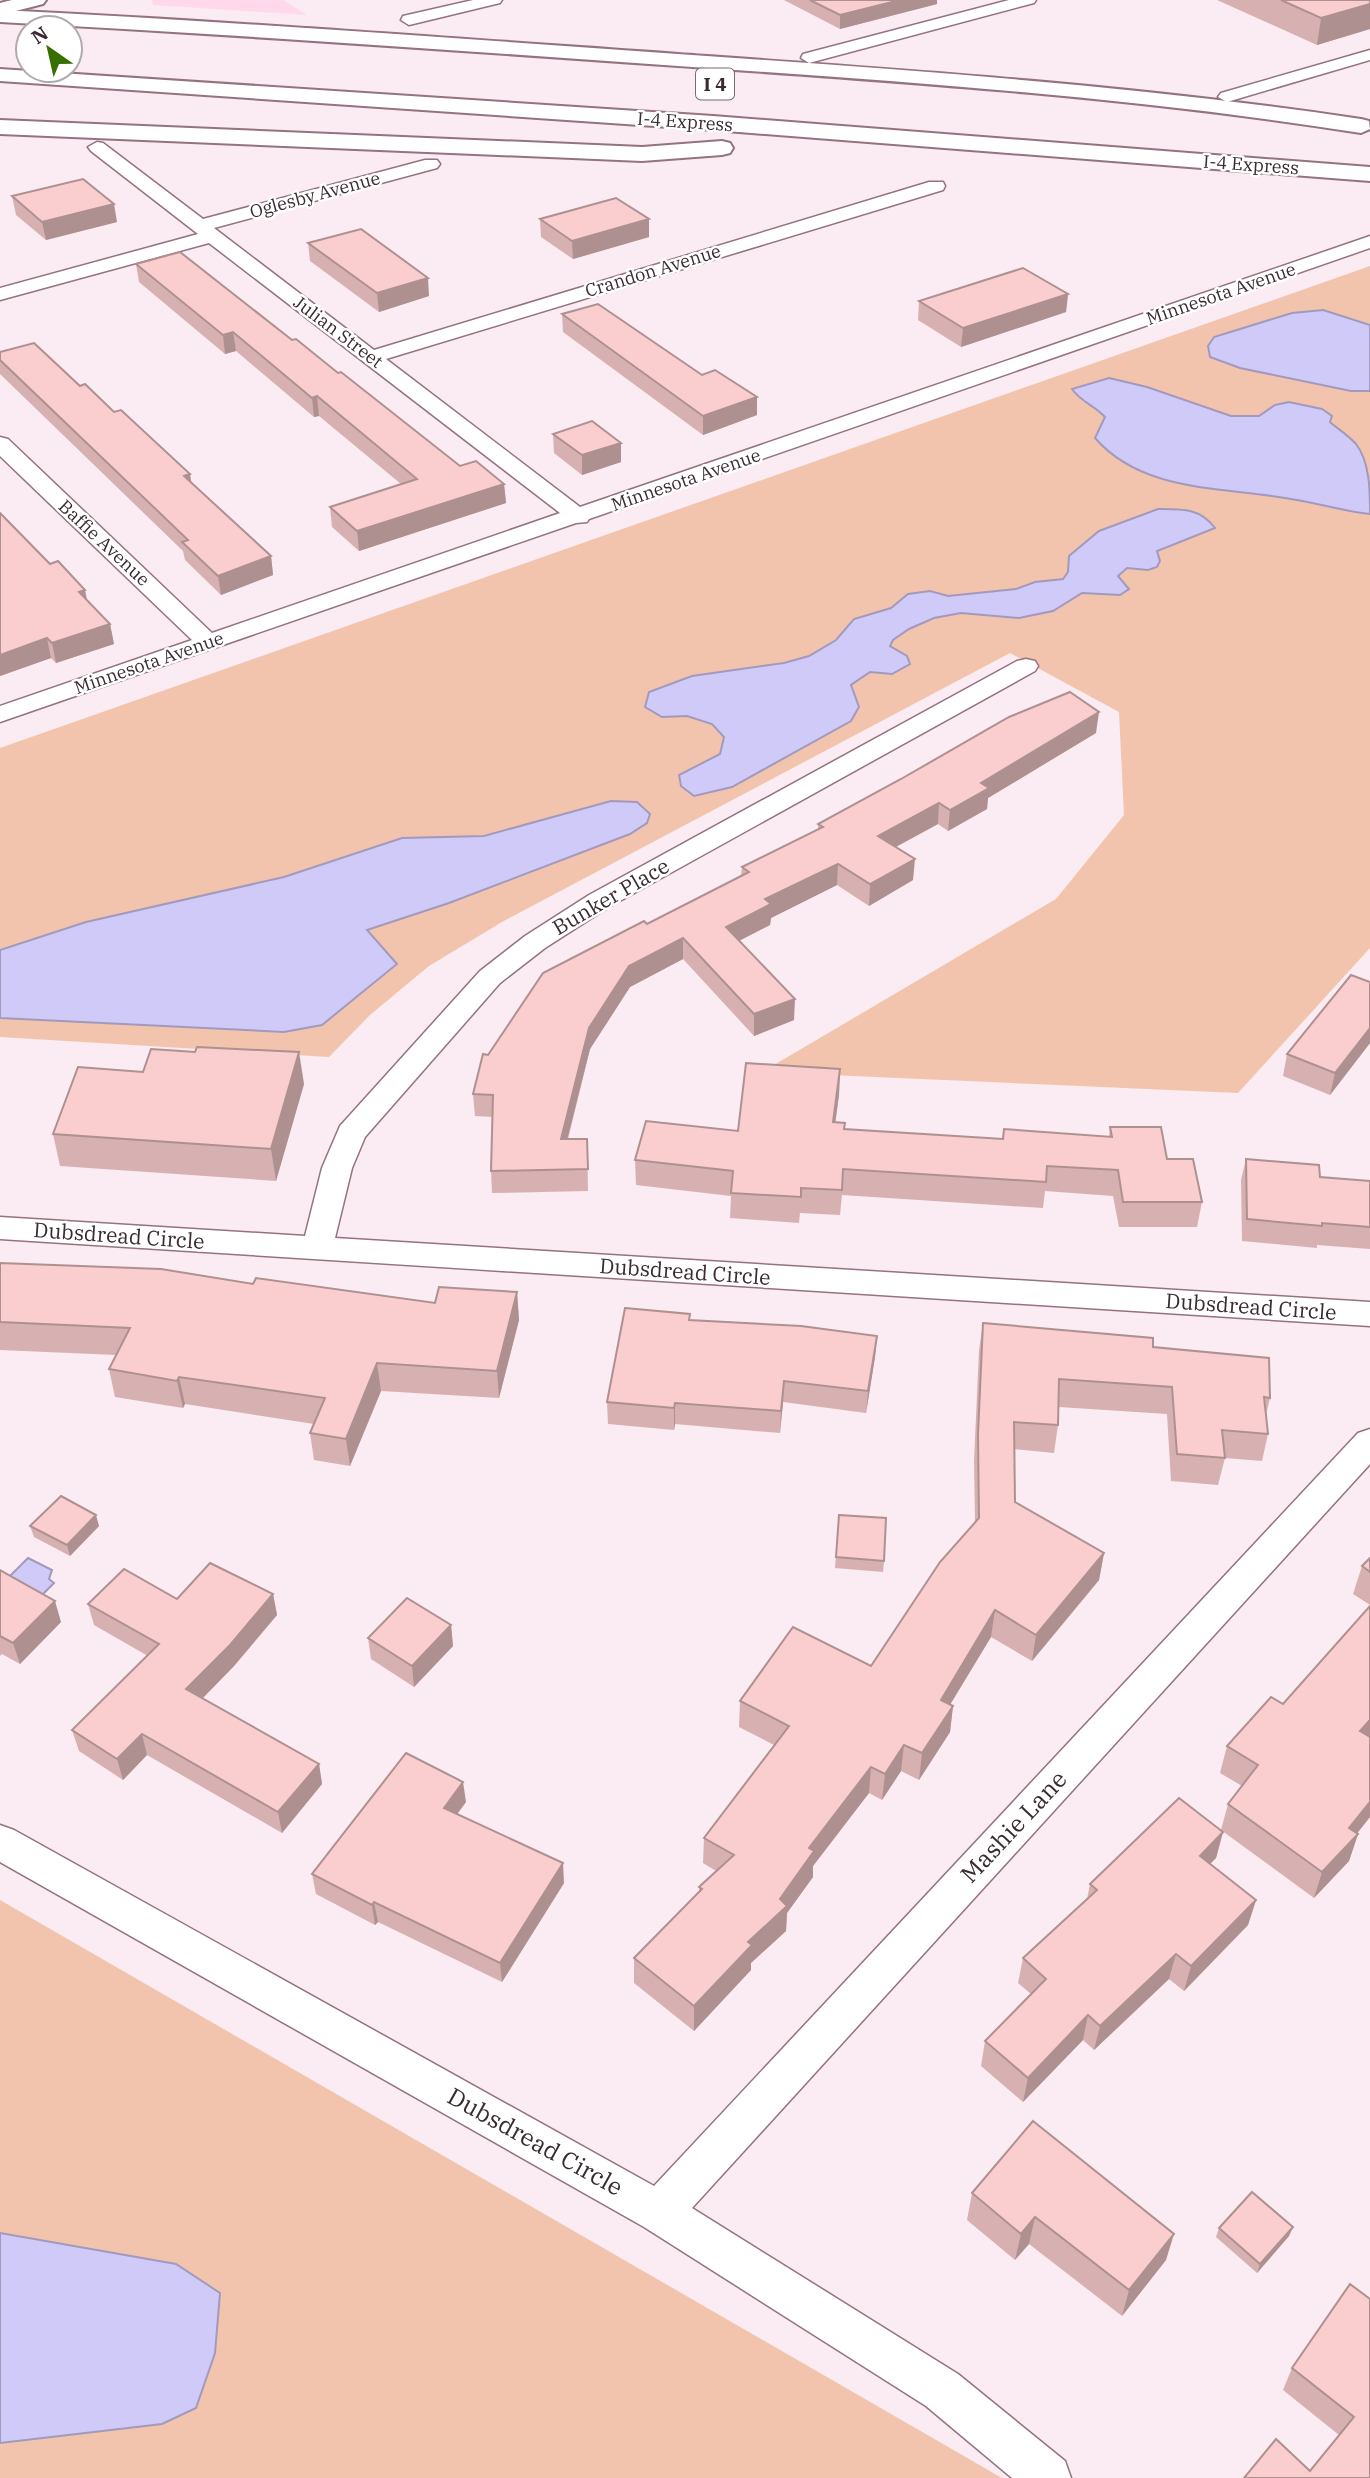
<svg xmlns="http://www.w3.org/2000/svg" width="1370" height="2478" viewBox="0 0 1370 2478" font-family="'IBM Plex Serif',serif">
<rect width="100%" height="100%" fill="#fbebf2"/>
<polygon fill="#ffd9eb" points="152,0 283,0 307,15 153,5"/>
<g fill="#f3c4ad">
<polygon points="1370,266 1370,948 1238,1093 762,1072 1056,899 1124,815 1119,712 1010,653 502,922 429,966 370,1015 329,1057 0,1037 0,748"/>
<polygon points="0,1900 1002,2478 0,2478"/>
</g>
<g fill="#cfcaf8" stroke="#a29abd" stroke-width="2">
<polygon points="1323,310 1370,325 1370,391 1351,391 1240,368 1210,357 1208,346 1214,337 1292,313"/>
<path d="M1109 378 1147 387 1231 416H1259L1275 405 1289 402 1322 409 1332 416 1330 422C1338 429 1349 436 1356 444 1370 462 1370 491 1370 514 1341 511 1314 502 1285 498 1220 487 1142 492 1095 438L1105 417C1094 405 1081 402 1072 389Z"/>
<path d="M1158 509C1182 509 1200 508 1215 528L1157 551 1160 561 1157 567 1148 570 1127 568 1118 576 1129 589 1120 595 1082 593 1053 611 1019 618 961 613 934 618 909 629 893 640 890 646 907 656 910 664 892 674 870 672 851 685 859 707 851 721 732 787 694 796 681 786 679 775 720 754 724 737 712 724 687 716 662 717 645 707 649 692 692 676 784 663 809 656 836 640 854 619 891 608 908 594 930 591 948 596 1016 589 1035 582 1063 579 1068 572 1069 556 1099 531Z"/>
<polygon points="611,801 637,802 650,814 647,823 630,834 449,903 367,930 397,964 322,1025 284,1032 0,1018 0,950 86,922 284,877 402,838 484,836"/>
<polygon points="28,1558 52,1570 49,1579 54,1583 41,1596 6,1580"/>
<polygon points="0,2233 176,2264 220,2293 215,2353 196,2408 162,2424 0,2443"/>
</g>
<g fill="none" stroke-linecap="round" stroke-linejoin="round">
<defs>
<g id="street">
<polygon points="473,0 502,0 500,3 409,25 401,20 403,16"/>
<polygon points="1009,0 1036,0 1034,3 809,63 801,58 803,54"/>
<polygon points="1370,50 1370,60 1227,102 1218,97 1221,93"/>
<polygon points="97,142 103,143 203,219 425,160 437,160 440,164 437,168 214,228 374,350 929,182 943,182 945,186 943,190 386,359 580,507 1370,236 1370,248 589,519 587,522 576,523 0,722 0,706 192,640 0,456 0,437 8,439 212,633 560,513 209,243 0,300 0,288 198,234 91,151 88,147"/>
<polygon points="1026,659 1035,661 1038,666 1035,671 609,907 545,948 500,983 365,1137 352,1168 335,1238 1370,1302 1370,1326 0,1239 0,1217 305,1236 322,1168 340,1126 480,971 525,936 589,895 1017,661"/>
<polygon points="1370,1429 1370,1464 692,2208 958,2374 1065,2461 1071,2478 1012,2478 926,2406 644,2227 0,1862 0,1825 14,1830 654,2186 1358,1433"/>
</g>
<polygon id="primary" points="12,0 46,0 43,4 0,15 0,3"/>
<g id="highway">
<path d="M0 10C226 21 452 38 678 54 907 70 1134 85 1361 119L1369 121 1370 129 1361 133C1134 97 907 82 678 66 452 50 226 34 0 22Z"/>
<polygon points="0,69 713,116 1370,167 1370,181 713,130 0,81"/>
<polygon points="0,120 642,147 722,141 730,143 733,148 730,153 722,155 642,161 0,134"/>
</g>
</defs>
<use href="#street" stroke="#947282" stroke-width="3"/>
<use href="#primary" stroke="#947282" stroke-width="4"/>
<use href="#highway" stroke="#947282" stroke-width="4"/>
<use href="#street" fill="#fff" fill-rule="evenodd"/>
<use href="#primary" fill="#fff" fill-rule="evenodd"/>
<use href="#highway" fill="#fff" fill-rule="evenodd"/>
</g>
<g fill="#d7b1b2">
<polygon points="784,0 937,0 937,4 840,29"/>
<polygon points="1217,0 1370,0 1370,29 1317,45"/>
<polygon points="12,196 117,222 46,240 16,215"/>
<polygon points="540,219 649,237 573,259 541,237"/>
<polygon points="308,243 429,296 379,312 310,261"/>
<polygon points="136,264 292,340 338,373 460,466 504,484 506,503 359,551 332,527 330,507 401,484 319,416 314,417 236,351 225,354 139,282"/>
<polygon points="1068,294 1066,312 961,347 918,320 919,301"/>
<polygon points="562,314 757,415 703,435 563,332"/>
<polygon points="0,352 191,483 271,556 273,575 221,595 185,560 183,551 0,374"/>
<polygon points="553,434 621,443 621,462 582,475 554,453"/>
<polygon points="0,513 110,624 114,644 56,663 51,658 0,676"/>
<polygon points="1096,733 988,798 987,809 948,831 938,824 896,847 913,880 869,906 837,885 771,918 770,925 739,941 794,1020 754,1036 683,959 630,987 590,1049 568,1139 587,1139 588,1191 492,1193 491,1171 493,1117 475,1116 473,1094 488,1055 647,924 741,876 742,867 818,830 818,824"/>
<polygon points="1370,982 1370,1043 1330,1095 1283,1076 1287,1054"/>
<polygon points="840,1069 839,1095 835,1122 844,1129 1002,1139 1004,1129 1109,1137 1110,1127 1167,1159 1202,1202 1197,1227 1119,1227 1113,1196 1045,1191 1043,1208 842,1195 840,1215 800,1213 799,1223 730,1218 731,1196 636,1185 635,1160 738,1131"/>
<polygon points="304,1084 276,1181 60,1166 53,1134"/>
<polygon points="1246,1159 1320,1177 1370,1181 1370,1249 1317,1245 1317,1248 1242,1241 1241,1180"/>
<polygon points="0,1263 253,1284 435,1303 517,1292 519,1320 499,1398 381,1391 350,1466 314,1460 310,1433 314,1424 185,1404 183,1408 115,1397 109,1369 116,1355 0,1350"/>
<polygon points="690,1320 877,1336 875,1357 866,1413 783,1402 780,1433 675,1424 674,1430 608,1424 607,1402"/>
<polygon points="983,1323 1153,1347 1270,1398 1266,1415 1268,1434 1262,1461 1225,1458 1218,1485 1171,1481 1167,1414 1059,1407 1058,1425 1054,1453 1014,1449 1015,1502 1104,1553 1099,1580 1032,1661 991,1637 950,1705 953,1706 950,1732 919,1780 901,1771 882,1800 869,1793 813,1866 813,1877 787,1913 786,1931 751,1963 751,1970 694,2031 634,1983 634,1958 699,1892 699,1887 716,1871 703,1863 704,1838 774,1745 739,1727 740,1701 871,1666 975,1522 974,1461 979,1350"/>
<polygon points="839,1515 884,1561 883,1572 835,1568"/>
<polygon points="30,1526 99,1526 70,1556 34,1537"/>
<polygon points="1370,1558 1370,1605 1353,1594 1362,1566"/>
<polygon points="0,1570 61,1622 20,1664 2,1654 0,1656"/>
<polygon points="273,1594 277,1615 234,1666 203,1698 319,1764 322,1784 282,1833 147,1755 123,1780 79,1751 72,1730 148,1656 94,1625 88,1604"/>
<polygon points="451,1625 453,1646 414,1687 371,1659 368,1638"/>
<polygon points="1283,1704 1370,1737 1370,1817 1357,1834 1358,1834 1349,1861 1314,1898 1221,1830 1228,1804 1242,1786 1220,1773 1227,1746"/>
<polygon points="466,1802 457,1814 564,1883 502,1982 378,1922 375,1925 316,1894 312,1874"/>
<polygon points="1223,1832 1216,1858 1210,1864 1256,1900 1248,1925 1184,1991 1169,1979 1094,2050 1083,2040 1023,2102 981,2066 985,2041 1031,1994 1018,1983 1023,1958 1087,1899 1090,1884"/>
<polygon points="972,2193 1166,2260 1122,2316 1029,2244 1015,2260 967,2220"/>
<polygon points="1219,2228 1289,2236 1257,2273 1216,2237"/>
<polygon points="1350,2284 1370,2478 1339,2435 1283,2390 1292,2368"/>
</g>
<g fill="#af9091">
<polygon points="900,0 937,0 937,4 840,29 840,15"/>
<polygon points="1370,4 1370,29 1317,45 1321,18"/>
<polygon points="114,204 117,222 46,240 42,222"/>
<polygon points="649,219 649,237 573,259 572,241"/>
<polygon points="428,278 429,296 379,312 377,293"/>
<polygon points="1068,294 1066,312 961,347 963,328"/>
<polygon points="233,332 236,351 225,354 223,335"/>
<polygon points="317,396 319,416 314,417 312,398"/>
<polygon points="757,397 757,415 703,435 703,416"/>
<polygon points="621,443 621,462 582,475 582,455"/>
<polygon points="190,474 193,493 184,476"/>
<polygon points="504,484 506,503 359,551 357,531"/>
<polygon points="271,556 273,575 221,595 218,576"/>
<polygon points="85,590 89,609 79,592"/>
<polygon points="110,624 114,644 56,663 52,643"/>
<polygon points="47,638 51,658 0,676 0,655"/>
<polygon points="1099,712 1096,733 988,798 987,809 948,831 950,810 981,783"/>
<polygon points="939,803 938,824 877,857 878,836"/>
<polygon points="915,859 913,880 869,906 870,884"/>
<polygon points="838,864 837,885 771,918 770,925 725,948 726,927 765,899"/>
<polygon points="683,938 683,959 630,987 590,1049 562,1160 561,1139 589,1028 629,966"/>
<polygon points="795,999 794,1020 754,1036 754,1014"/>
<polygon points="1370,1028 1370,1043 1330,1095 1335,1073"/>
<polygon points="299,1052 304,1084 276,1181 271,1149"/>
<polygon points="840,1069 839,1095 832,1148 833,1122"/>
<polygon points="517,1292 519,1320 499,1398 497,1371"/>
<polygon points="877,1336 875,1357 866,1413 868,1391"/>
<polygon points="377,1363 381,1391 350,1466 346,1439"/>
<polygon points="179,1377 185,1404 183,1408 177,1381"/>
<polygon points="784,1381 783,1402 780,1433 781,1411"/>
<polygon points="675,1403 675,1424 674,1430 674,1408"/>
<polygon points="96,1515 99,1526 70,1556 67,1545"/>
<polygon points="1104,1553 1099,1580 1032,1661 1036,1635"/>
<polygon points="273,1594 277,1615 234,1666 191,1710 186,1689"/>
<polygon points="55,1601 61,1622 20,1664 13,1643"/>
<polygon points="995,1610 991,1637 937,1726 941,1700"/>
<polygon points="451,1625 453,1646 414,1687 412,1666"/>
<polygon points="953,1706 950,1732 919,1780 922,1753"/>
<polygon points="1370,1720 1370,1737 1360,1731"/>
<polygon points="142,1734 147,1755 123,1780 117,1759"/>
<polygon points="904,1745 901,1771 882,1800 885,1774"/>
<polygon points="319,1764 322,1784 282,1833 278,1812"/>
<polygon points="871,1767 869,1793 813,1866 813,1877 787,1913 786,1931 751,1963 751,1970 694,2031 694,2006 748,1942 780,1899 809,1848"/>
<polygon points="463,1782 466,1802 446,1829 444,1808"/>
<polygon points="1370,1802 1370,1817 1344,1849 1358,1834 1349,1861 1314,1898 1322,1872 1349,1828"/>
<polygon points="1223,1832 1216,1858 1193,1881 1200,1856"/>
<polygon points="563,1863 564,1883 502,1982 500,1963"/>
<polygon points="1256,1900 1248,1925 1184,1991 1191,1966"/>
<polygon points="374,1902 378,1922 375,1925 372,1905"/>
<polygon points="1176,1954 1169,1979 1094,2050 1100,2026"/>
<polygon points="1088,2015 1083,2040 1023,2102 1028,2078"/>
<polygon points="1035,2217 1029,2244 1015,2260 1021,2234"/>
<polygon points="1293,2227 1289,2236 1257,2273 1260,2264"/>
<polygon points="1174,2234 1166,2260 1122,2316 1129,2290"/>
</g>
<g fill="#facecf" stroke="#af9091" stroke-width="2">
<polygon points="810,0 900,0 840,15"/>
<polygon points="1281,0 1370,0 1370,4 1321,18"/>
<polygon points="83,179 114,204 42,222 12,196"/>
<polygon points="616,198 649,219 572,241 540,219"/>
<polygon points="361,229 428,278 377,293 308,243"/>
<polygon points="180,252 292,340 296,339 338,373 341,372 460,466 476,461 504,484 357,531 330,507 417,479 317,396 312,398 233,332 223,335 136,264"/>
<polygon points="1023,268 1068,294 963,328 919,301"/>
<polygon points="598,304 702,375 715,370 757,397 703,416 562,314"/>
<polygon points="34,343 80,386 85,384 114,412 121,410 190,474 184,476 271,556 218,576 182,542 188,540 0,360 0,352"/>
<polygon points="592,421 621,443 582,455 553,434"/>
<polygon points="0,513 50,564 58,561 85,590 79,592 110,624 52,643 47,638 0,655"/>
<polygon points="1070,692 1099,712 981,783 989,788 950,810 939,803 878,836 915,859 870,884 838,864 765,899 771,904 726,927 795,999 754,1014 683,938 629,966 589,1028 561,1139 587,1139 588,1169 491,1171 493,1095 473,1094 483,1054 488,1055 543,973 644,921 647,924 749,872 742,867 823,827 818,824 901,779 1009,717"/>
<polygon points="1351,975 1370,982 1370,1028 1335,1073 1287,1054"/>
<polygon points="197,1047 299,1052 271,1149 53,1134 78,1067 143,1072 151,1049 195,1052"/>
<polygon points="746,1063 840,1069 833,1122 845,1123 844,1129 1003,1139 1004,1129 1112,1137 1110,1127 1161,1127 1167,1159 1193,1159 1202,1202 1123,1202 1118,1170 1047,1166 1046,1182 843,1169 842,1190 801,1188 801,1197 731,1193 733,1171 635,1160 646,1121 738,1131"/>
<polygon points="1246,1159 1319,1165 1320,1177 1370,1181 1370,1227 1322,1223 1322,1226 1247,1219"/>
<polygon points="0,1263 161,1269 253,1284 256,1278 435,1303 439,1287 517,1292 497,1371 377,1363 346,1439 310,1433 325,1398 179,1377 177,1381 109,1369 130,1328 0,1322"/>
<polygon points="625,1308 690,1314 689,1320 801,1326 877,1336 868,1391 784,1381 781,1411 675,1403 674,1408 607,1402"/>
<polygon points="983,1323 1153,1338 1153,1347 1269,1358 1270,1398 1264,1397 1268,1434 1222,1430 1225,1458 1177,1454 1172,1387 1059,1379 1058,1425 1014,1422 1015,1502 1104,1553 1036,1635 995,1610 941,1700 953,1706 922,1753 904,1745 885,1774 871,1767 809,1848 814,1851 780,1899 787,1906 748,1942 752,1945 694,2006 634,1958 702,1889 699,1887 734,1855 704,1838 789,1726 740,1701 793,1627 871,1666 940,1562 979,1518 978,1434"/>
<polygon points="61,1496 96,1515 67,1545 30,1526"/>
<polygon points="839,1515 886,1518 884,1561 836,1557"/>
<polygon points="1370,1558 1370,1572 1362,1566"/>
<polygon points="210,1563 273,1594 230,1645 186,1689 319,1764 278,1812 142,1734 117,1759 72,1730 159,1644 88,1604 124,1569 177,1599"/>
<polygon points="0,1570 55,1601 13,1643 0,1636"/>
<polygon points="407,1598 451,1625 412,1666 368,1638"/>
<polygon points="1370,1606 1370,1720 1360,1731 1370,1737 1370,1802 1349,1828 1358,1834 1322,1872 1228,1804 1258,1765 1227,1746 1271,1697 1283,1704"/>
<polygon points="406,1753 463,1782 444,1808 563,1863 500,1963 374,1902 372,1905 312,1874"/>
<polygon points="1179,1798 1223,1832 1200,1856 1256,1900 1191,1966 1176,1954 1100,2026 1088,2015 1028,2078 985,2041 1046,1979 1023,1958 1097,1890 1090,1884"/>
<polygon points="1033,2121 1174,2234 1129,2290 1035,2217 1021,2234 972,2193"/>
<polygon points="1252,2192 1293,2227 1260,2264 1219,2228"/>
<polygon points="1350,2284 1370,2299 1370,2478 1244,2478 1276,2439 1310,2471 1354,2417 1292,2368"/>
</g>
<g text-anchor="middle" stroke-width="5" stroke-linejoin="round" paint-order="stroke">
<g font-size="18" fill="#3a2b32" stroke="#fff">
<text transform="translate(685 122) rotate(4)" y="6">I-4 Express</text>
<text transform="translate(1251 165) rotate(4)" y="6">I-4 Express</text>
<text transform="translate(315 195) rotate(-15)" y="6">Oglesby Avenue</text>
<text transform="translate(653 271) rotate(-17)" y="6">Crandon Avenue</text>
<text transform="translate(1221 294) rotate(-19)" y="6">Minnesota Avenue</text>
<text transform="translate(338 332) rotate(37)" y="6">Julian Street</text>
<text transform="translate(686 480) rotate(-19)" y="6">Minnesota Avenue</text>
<text transform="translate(104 543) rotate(43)" y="6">Baffie Avenue</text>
<text transform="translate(149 663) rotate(-19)" y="6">Minnesota Avenue</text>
</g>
<rect fill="#fff" stroke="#756b70" stroke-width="2" x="696" y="68.5" width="38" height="31" rx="5"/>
<g font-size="19" font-weight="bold" fill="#3a2b32">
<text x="715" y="91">I 4</text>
</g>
<g font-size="21" fill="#3a2b32" stroke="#fff">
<text transform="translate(611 897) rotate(-30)" y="7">Bunker Place</text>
<text transform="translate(119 1236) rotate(4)" y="7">Dubsdread Circle</text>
<text transform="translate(685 1272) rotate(4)" y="7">Dubsdread Circle</text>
<text transform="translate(1251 1307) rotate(4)" y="7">Dubsdread Circle</text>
</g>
<g font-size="24" fill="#3a2b32" stroke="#fff">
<text transform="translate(1014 1827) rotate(-47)" y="8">Mashie Lane</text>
<text transform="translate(535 2142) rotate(29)" y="8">Dubsdread Circle</text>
</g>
</g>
<g transform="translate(49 49) rotate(326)"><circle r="33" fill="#ffffff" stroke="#b0aaad" stroke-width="2"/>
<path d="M0-5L12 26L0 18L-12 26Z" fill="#366f00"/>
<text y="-10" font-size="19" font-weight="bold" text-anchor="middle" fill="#3a2b32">N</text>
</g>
</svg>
